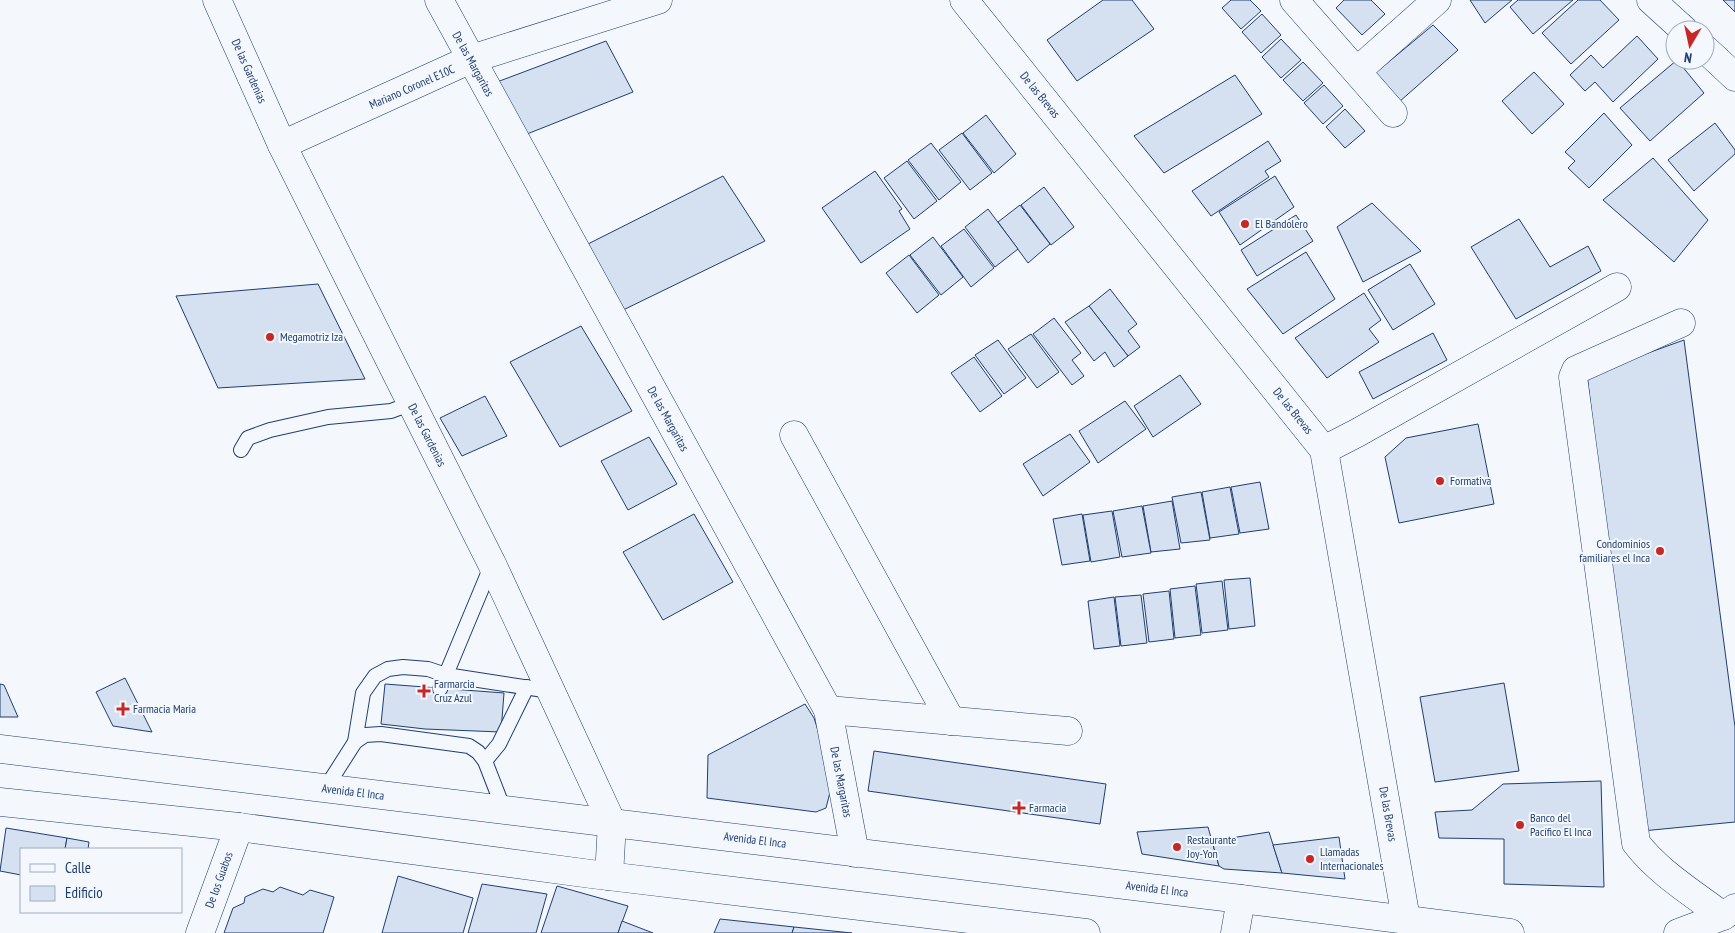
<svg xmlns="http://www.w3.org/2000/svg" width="1735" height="933" viewBox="0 0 1735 933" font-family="'PT Sans Narrow',sans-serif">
<rect width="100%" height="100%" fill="#f4f7fb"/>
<g fill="#d5e0f0" stroke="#1d3f73">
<polygon points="1103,0 1132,0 1154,29 1077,81 1047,40"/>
<polygon points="1231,0 1250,0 1261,11 1241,29 1222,8"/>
<polygon points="1344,0 1371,0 1385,14 1362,35 1336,8"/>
<polygon points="1470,0 1512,0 1485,23"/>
<polygon points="1518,0 1573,0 1533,34 1510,7"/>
<polygon points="1578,0 1600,0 1619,20 1571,64 1542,33"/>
<polygon points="1723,0 1735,0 1735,12"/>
<polygon points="1262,14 1281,35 1261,53 1242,32"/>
<polygon points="1433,25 1458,50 1399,102 1373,75"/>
<polygon points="1637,36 1658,59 1613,102 1595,82 1585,91 1570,75 1591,55 1603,68"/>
<polygon points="1281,39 1301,60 1281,78 1262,57"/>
<polygon points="606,41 633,92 527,134 497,82"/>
<polygon points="1677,60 1704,93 1650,141 1620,108"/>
<polygon points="1303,62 1323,83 1303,101 1283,80"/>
<polygon points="1534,72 1564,104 1532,134 1502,101"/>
<polygon points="1235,75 1262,114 1164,173 1134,136"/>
<polygon points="1324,85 1343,106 1323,124 1304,103"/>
<polygon points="1345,109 1365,131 1345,148 1326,127"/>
<polygon points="1604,113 1632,145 1589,188 1568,168 1575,161 1565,152"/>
<polygon points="986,115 1016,154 994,173 963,133"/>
<polygon points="1715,123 1735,150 1735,154 1694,191 1668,160"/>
<polygon points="962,133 992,173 970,190 939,150"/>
<polygon points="1268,141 1281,161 1265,171 1269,177 1211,216 1192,191"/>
<polygon points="931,143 961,182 939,200 908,160"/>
<polygon points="1653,158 1708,220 1674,262 1603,200"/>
<polygon points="907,161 937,201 914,219 884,178"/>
<polygon points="875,171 902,209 899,211 910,229 861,263 822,208"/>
<polygon points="723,176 765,241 619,312 586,245"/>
<polygon points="1275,176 1294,207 1240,245 1219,212"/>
<polygon points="1044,187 1074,227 1051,245 1021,205"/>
<polygon points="1372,203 1421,251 1363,282 1337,227"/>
<polygon points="1020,205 1050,244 1028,263 998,222"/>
<polygon points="988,209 1018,249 995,267 965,227"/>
<polygon points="1296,215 1313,241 1257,276 1241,250"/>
<polygon points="1519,219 1550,267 1588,246 1601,271 1516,319 1471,247"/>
<polygon points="964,229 994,268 971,287 941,246"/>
<polygon points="933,237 963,277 941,295 910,255"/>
<polygon points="1306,252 1335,299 1283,334 1247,289"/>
<polygon points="909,255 939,295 917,313 886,273"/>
<polygon points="1410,264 1435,304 1393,330 1368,290"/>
<polygon points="318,284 365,379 218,388 176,296"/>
<polygon points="1110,289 1137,324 1128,331 1140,347 1128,356 1089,306"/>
<polygon points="1364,293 1381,320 1369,329 1379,342 1327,378 1295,338"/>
<polygon points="1089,306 1128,356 1114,367 1105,352 1094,361 1065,322"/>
<polygon points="1054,318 1081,353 1072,360 1084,376 1072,385 1033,334"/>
<polygon points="581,326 632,411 560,447 510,362"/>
<polygon points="1433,333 1447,360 1373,399 1359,372"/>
<polygon points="1031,334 1059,372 1037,388 1008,349"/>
<polygon points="998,340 1026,378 1004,394 975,355"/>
<polygon points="1684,340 1735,727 1735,822 1642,831 1587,375"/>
<polygon points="974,357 1002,396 980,412 951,373"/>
<polygon points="1180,375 1201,404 1153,437 1134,406"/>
<polygon points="485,396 507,436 462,456 440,418"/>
<polygon points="1125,401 1146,429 1098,463 1079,431"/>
<polygon points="1478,424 1494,504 1399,523 1385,457 1406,438"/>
<polygon points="1070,434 1090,462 1043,496 1023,464"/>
<polygon points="649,437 677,484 628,510 601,461"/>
<polygon points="1260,482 1269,529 1240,533 1231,487"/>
<polygon points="1230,487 1239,534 1210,538 1202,492"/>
<polygon points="1201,492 1210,540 1181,543 1172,497"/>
<polygon points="1172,501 1180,549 1151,552 1143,506"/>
<polygon points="1142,506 1151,553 1122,557 1113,511"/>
<polygon points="1112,511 1120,557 1091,562 1083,515"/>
<polygon points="694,514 733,582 663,620 623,552"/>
<polygon points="1082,514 1090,561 1062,565 1053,519"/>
<polygon points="1250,578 1255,626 1229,629 1224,580"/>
<polygon points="1222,581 1228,630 1202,633 1196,584"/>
<polygon points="1195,586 1201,635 1175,638 1170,589"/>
<polygon points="1169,591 1174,639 1149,642 1143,594"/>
<polygon points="1141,595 1147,643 1121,646 1115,597"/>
<polygon points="1114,597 1120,646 1094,649 1088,601"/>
<polygon points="125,678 152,732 113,726 96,692"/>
<polygon points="1504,683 1519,771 1435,782 1420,697"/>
<polygon points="0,684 4,685 18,717 0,717"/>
<polygon points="385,684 504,693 501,732 425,729 381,724"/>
<polygon points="805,704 814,718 826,755 830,792 826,808 816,812 707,798 708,755"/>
<polygon points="874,751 1106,784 1100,824 868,791"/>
<polygon points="1601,781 1604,887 1504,884 1504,839 1439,838 1435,812 1472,810 1503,784"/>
<polygon points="1208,827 1219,866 1142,854 1137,832"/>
<polygon points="6,828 67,838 65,849 21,849 21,875 0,871"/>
<polygon points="1269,832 1282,873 1224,869 1219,866 1212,841"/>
<polygon points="1339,837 1345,879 1282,873 1273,845"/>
<polygon points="67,838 89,842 88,849 65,849"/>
<polygon points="398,876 473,898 463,933 382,933"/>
<polygon points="482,884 547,894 536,933 468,933"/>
<polygon points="557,886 628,906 618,933 541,933"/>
<polygon points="280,887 303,895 310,890 334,897 323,933 224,933 233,908 244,903 245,897 263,889 273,892"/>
<polygon points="720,919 794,927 792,933 714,933"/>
<polygon points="622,921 653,933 618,933"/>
<polygon points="794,927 852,933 792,933"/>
</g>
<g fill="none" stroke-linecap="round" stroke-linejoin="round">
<defs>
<g id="service">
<polyline points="241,450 248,438 270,430 328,417 391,411 412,403"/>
<polyline points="440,689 492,564"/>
<polyline points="355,742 363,693 375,676 388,669 403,667 428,669 446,675 550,691"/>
<polyline points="485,761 499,744 527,687"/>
<polyline points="325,789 355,742 365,735 381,734 469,746 478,752 485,761 504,810"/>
</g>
<g id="minor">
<polyline points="217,0 282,145 492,564 612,823 609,876"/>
<polyline points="439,0 828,710 855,853"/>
<polyline points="964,0 1324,450 1406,919"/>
<polyline points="1294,0 1393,113"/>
<polyline points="1651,0 1684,30"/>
<polyline points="1705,49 1735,77"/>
<polyline points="1357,71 1437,0"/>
<polyline points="282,145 471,59 658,0"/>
<path d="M1681 323 1576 370 1573 377 1636 843C1659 873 1694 894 1723 916"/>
<polyline points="794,435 951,721"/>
<polyline points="1324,450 1357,433 1617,287"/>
<polyline points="828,710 1068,731"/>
<polyline points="200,933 239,827"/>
<polyline points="1235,933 1241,899"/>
</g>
<g id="secondary">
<polyline points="0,749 1241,899 1510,933"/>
<polyline points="0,802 239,827 591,874 1086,933"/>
</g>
<polyline id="primary" points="1678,933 1723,916 1735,908"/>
</defs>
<use href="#service" stroke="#1d3f73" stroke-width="16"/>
<use href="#minor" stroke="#1d3f73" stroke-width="29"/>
<use href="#secondary" stroke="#1d3f73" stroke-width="29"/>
<use href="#primary" stroke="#1d3f73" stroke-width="29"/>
<use href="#service" stroke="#f4f7fb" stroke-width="14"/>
<use href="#minor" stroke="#f4f7fb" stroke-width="28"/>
<use href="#secondary" stroke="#f4f7fb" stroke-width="28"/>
<use href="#primary" stroke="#f4f7fb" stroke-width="28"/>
</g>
<g fill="#c62828" stroke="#f4f7fb" stroke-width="2">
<circle cx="1245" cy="224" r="5"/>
<circle cx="270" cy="337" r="5"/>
<circle cx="1440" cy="481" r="5"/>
<circle cx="1660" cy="551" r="5"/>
<path d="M421.5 683.5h5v5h5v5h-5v5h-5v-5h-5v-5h5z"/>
<path d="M120.5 701.5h5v5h5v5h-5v5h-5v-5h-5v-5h5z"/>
<path d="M1016.5 800.5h5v5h5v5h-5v5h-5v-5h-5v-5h5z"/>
<circle cx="1520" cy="825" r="5"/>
<circle cx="1177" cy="847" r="5"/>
<circle cx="1310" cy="859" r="5"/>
</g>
<g text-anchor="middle" stroke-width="4" stroke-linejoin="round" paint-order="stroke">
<g font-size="12" fill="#1d3f73" stroke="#f4f7fb">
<text transform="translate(473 64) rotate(61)" y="4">De las Margaritas</text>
<text transform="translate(249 71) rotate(66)" y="4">De las Gardenias</text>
<text transform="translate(412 87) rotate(-24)" y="4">Mariano Coronel E10C</text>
<text transform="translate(1040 95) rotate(51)" y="4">De las Brevas</text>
<text transform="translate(1293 411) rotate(51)" y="4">De las Brevas</text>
<text transform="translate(668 419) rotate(61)" y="4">De las Margaritas</text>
<text transform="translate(427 435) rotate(63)" y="4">De las Gardenias</text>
<text transform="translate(841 782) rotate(79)" y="4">De las Margaritas</text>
<text transform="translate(353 792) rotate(7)" y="4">Avenida El Inca</text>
<text transform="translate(1388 814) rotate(80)" y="4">De las Brevas</text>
<text transform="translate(755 840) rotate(7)" y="4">Avenida El Inca</text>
<text transform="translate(219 880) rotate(-70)" y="4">De los Guabos</text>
<text transform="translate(1157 889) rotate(7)" y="4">Avenida El Inca</text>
</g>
<g font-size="12" fill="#1d3f73" stroke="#f4f7fb" text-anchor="start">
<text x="1255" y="228">El Bandolero</text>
<text x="280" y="341">Megamotriz Iza</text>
<text x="1450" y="485">Formativa</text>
<text x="1650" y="548" text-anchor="end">Condominios<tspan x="1650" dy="14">familiares el Inca</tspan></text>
<text x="434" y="688">Farmarcia<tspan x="434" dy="14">Cruz Azul</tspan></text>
<text x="133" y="713">Farmacia Maria</text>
<text x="1029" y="812">Farmacia</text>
<text x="1530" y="822">Banco del<tspan x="1530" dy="14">Pacífico El Inca</tspan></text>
<text x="1187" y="844">Restaurante<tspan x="1187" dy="14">Joy-Yon</tspan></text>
<text x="1320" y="856">Llamadas<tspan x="1320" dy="14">Internacionales</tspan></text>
</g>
</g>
<rect x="20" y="848" width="162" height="65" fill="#f4f7fb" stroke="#9eadc5"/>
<rect x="30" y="864" width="25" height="8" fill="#f4f7fb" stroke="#9eadc5"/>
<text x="65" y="873" font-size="15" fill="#1d3f73">Calle</text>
<rect x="30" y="886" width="25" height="15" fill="#d5e0f0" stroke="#9eadc5"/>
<text x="65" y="898" font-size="15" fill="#1d3f73">Edificio</text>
<g transform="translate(1690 45) rotate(189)"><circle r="24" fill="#f4f7fb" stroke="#9eadc5"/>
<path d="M0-4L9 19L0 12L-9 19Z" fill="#c62828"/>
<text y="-8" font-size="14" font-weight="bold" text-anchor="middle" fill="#1d3f73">N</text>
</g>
</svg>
